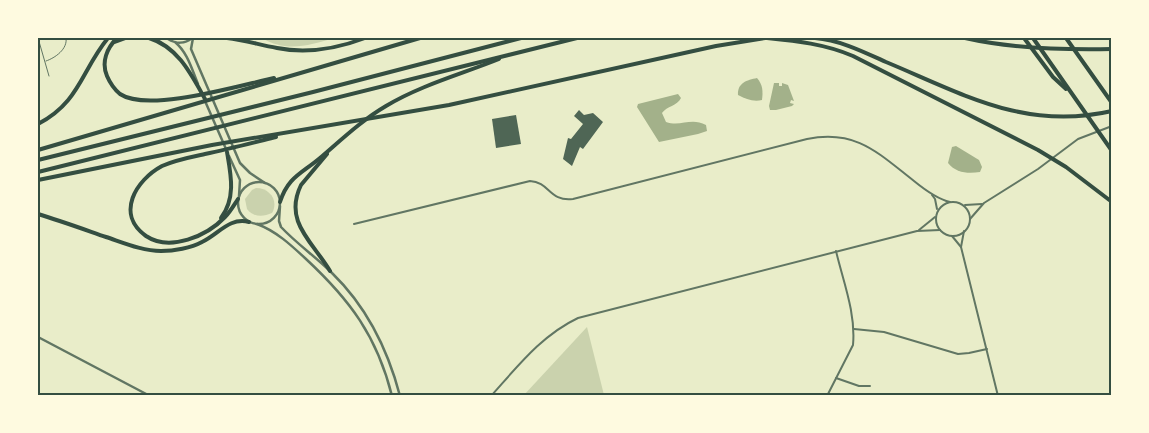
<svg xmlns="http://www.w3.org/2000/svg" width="1149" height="433" viewBox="0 0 1149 433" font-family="'Noto Sans',sans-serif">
<rect width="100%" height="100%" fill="#e9edc9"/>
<g fill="#cad2ad">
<path d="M262 38H335C309 45 287 53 262 38Z"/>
<path d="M256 188C270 188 279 201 272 213 263 217 253 217 247 209L245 199 252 190Z"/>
<polygon points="587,327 604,395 524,395"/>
</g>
<g fill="#a3b18a">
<path d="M757 78C763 85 763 91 762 100 753 102 746 99 738 95 737 83 747 80 757 78Z"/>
<polygon points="774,83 779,83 779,86 782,86 782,83 788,85 794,101 791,100 790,103 794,104 792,106 776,110 770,110 769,106"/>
<path d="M678 94 681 98C677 106 667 106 662 113L666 122C681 127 691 117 706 125L707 131 698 134 659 142 637 107 638 104Z"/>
<path d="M956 146 979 160 982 167 980 172C968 174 956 173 948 163L952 147Z"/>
</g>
<g fill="#4f6655">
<polygon points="579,110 584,115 593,113 603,122 583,149 580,147 572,166 563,159 568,138 571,139 583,124 574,116"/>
<polygon points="516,115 521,144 496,148 492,119"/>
</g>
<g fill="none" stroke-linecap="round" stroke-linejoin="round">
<g stroke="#617663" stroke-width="1">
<polyline points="38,38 49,76"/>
<path d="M46 61C55 58 68 49 66 38"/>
</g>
<g stroke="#617663" stroke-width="2">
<polyline points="932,195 935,199 937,209"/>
<circle cx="953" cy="219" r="17"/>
<polyline points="965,205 982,204"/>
<polyline points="970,219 984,203 1038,169 1078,139 1112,126"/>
<path d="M354 224 530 181C550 182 549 202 573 199L807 139C856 129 878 153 914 181 925 190 937 199 950 202"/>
<polyline points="919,230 935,217"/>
<polyline points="964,231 961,247 998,396"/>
<polyline points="952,236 961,247"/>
<polyline points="854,329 884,332 958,354 969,353 987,349"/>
<polyline points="836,378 859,386 870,386"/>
<path d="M491 396C518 366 542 335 578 318L917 231 940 230"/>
<path d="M827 396 853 345C856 313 843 281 836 251"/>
</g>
<g stroke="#617663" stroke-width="2.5">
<polyline points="193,38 191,49 240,163 250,173 265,183"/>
<path d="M168 39C176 44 185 44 192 38"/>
<path d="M175 42C188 53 192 70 198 84"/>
<polyline points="205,101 226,149"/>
<polyline points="229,156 240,180 239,196"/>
<circle cx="259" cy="203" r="21"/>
<path d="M280 206 279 221 281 227C297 244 316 257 332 273 366 306 388 350 400 396"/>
<path d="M257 224C276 231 291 245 306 259 350 300 377 336 392 396"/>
<polyline points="38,337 150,396"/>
</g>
<g stroke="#344e41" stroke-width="4">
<path d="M117 38C107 48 101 62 107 76 110 83 114 89 120 94 148 113 241 85 274 78"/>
<path d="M149 38C178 47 191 74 205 99"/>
<polyline points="167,38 168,38"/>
<path d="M227 38C244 40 260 45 277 48 307 54 336 49 365 38"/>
<path d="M767 38C797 41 825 44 853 56L1038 150 1066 167 1112 202"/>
<path d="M815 38C840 40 864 52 886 62 963 94 1025 131 1112 111"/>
<path d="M965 38C1009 48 1066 50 1112 49"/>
<polyline points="1024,38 1053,77 1066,89"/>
<polyline points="1033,38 1112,151"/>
<polyline points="1066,38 1112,103"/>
<polyline points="114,42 125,38"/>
<path d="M38 124C80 102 81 71 108 38"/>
<polyline points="38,150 420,38"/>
<path d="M327 154 301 185C283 222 313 242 330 271"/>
<polyline points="38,160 313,92 521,38"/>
<polyline points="38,172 577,38"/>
<polyline points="38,180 212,145 449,105 716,46 765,38"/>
<path d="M238 199C234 205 230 212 225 217 207 236 170 252 146 236 115 214 136 180 162 166 175 160 191 157 205 154 229 149 252 143 276 137"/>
<path d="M280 202C288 177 301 174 320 158 341 140 362 120 386 106 421 85 462 74 499 59"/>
<path d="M38 214C61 221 83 229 106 237 124 243 143 251 161 251 174 251 191 248 202 242 219 234 229 217 249 222"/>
<path d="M221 218C236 198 231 175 227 152"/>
</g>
</g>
<rect width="1149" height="433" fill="none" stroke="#fefae0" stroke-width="78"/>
<rect x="39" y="39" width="1071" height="355" fill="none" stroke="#344e41" stroke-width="2"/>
</svg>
